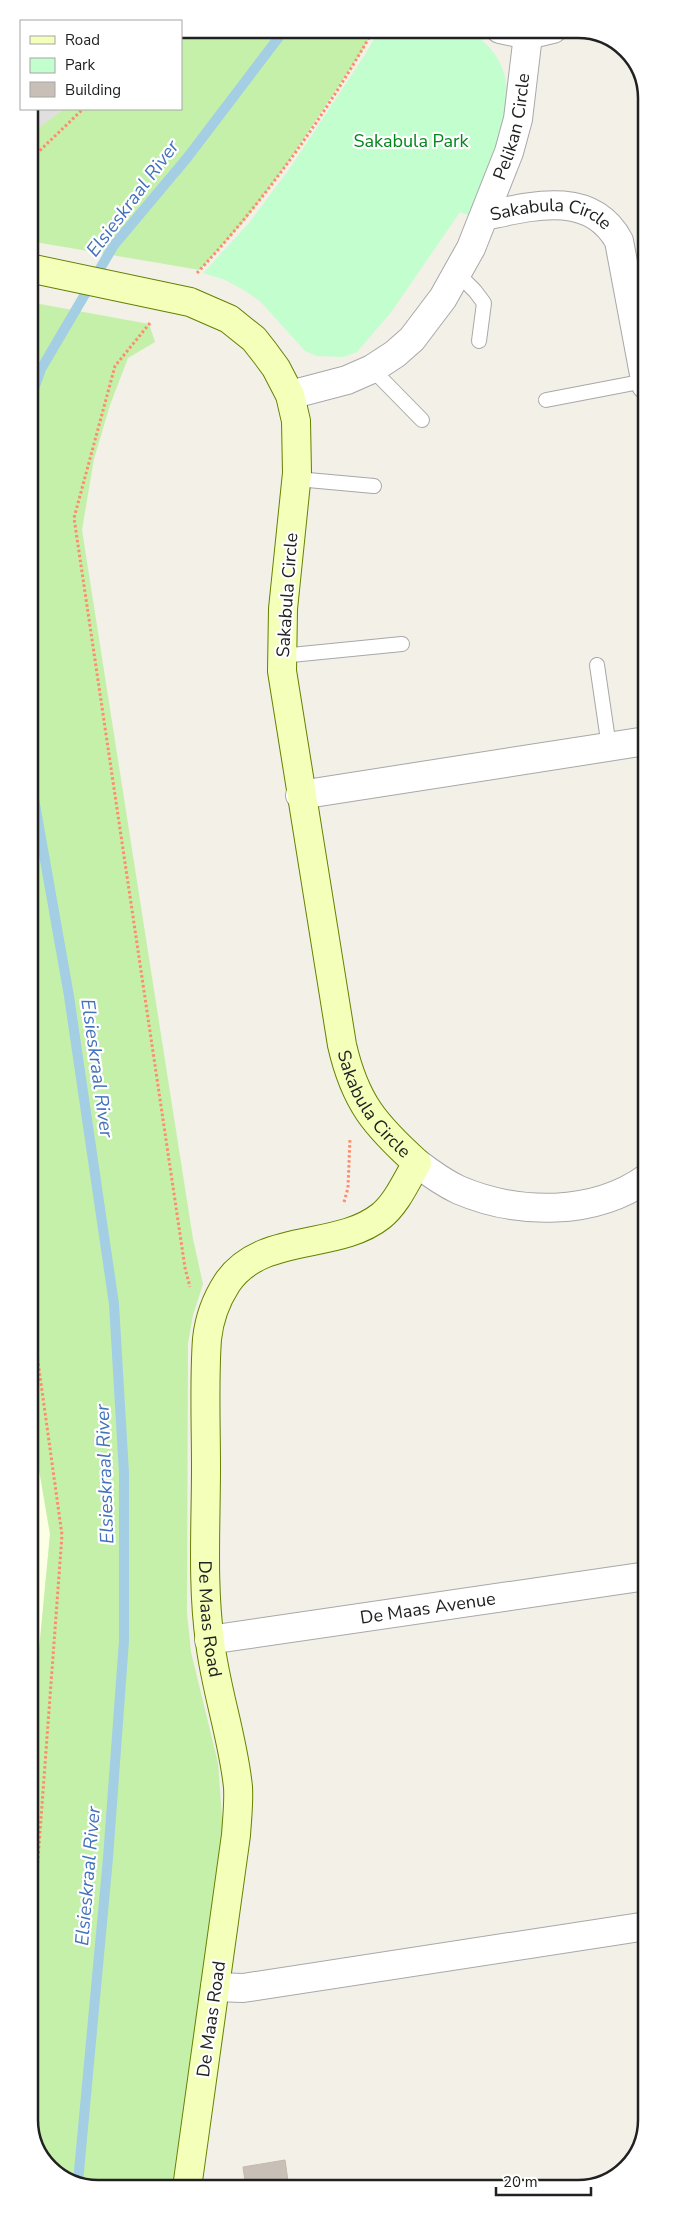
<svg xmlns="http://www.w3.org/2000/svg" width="676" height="2217" viewBox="0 0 676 2217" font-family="'Nunito Sans',sans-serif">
<rect width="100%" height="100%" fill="#f2f0e7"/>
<polygon fill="#e0dede" points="29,109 64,109 29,135"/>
<polygon fill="#fcffe4" points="30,1417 50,1534 30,1745"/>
<g fill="#c5f0aa">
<polygon points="181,29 374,29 362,51 286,165 246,219 200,270 29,241 29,135 64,109 181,109"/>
<polygon points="29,302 149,324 155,342 128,358 110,405 94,459 82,530 193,1239 203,1284 193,1315 188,1343 187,1613 191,1652 218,1763 223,1830 172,2188 93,2188 52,2171 30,2133 30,1745 50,1534 30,1417"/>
</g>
<path fill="#c2fece" d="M380 29H469C479 38 489 45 496 56 526 102 488 171 470 216L460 212 392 311 357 352 343 357 317 356 305 351 260 301 242 289 223 279 203 273 249 223 290 168 366 53Z"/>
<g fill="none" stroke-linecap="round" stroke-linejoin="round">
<g stroke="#a4cee3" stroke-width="10">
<polyline points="29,403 41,369 114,245 187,158 285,29"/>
<polyline points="29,770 69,996 114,1304 124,1473 124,1641 108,1858 78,2182"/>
</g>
</g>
<polygon fill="#c8bfb6" stroke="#c6b8a8" points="285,2160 289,2188 246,2188 243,2167"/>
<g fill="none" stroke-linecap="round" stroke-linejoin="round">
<defs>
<g id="lane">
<polyline points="457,273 475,291 484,303 479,341"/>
<polyline points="372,369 422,420"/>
<polyline points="546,400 645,381"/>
<polyline points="297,479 374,486"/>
<polyline points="281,656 402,644"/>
<polyline points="597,665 609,747"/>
</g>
<g id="street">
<polyline points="500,29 528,35 553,29"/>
<path id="s1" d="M485 216C531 206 591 189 619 241L646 385"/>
<path id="s2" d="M290 395 347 380 372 369 395 354 412 339 443 298 471 248 509 152 518 119 528 35"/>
<polyline points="300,795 646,741"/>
<path d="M417 1163C430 1173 444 1183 459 1190 518 1215 594 1216 647 1178"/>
<path id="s3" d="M209 1640 647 1576"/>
<polyline points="215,1987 243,1988 647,1926"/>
</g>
<g id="secondary">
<path id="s4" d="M29 268 190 302 229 319 254 339 265 353 276 368 290 395 296 421 297 473 283 609 282 671 342 1045C355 1102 375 1125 417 1163 406 1181 397 1203 381 1216 337 1251 261 1232 227 1283 216 1300 209 1320 207 1339 204 1381 206 1425 206 1467 206 1525 202 1585 210 1642 216 1691 233 1738 238 1787 239 1803 237 1819 236 1835L187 2188"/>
</g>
</defs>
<use href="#lane" stroke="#a8a8a8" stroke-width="16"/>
<use href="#street" stroke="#a8a8a8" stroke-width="30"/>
<use href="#secondary" stroke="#658100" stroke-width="30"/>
<g stroke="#ff8b6c" stroke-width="3" stroke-dasharray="2.5 2.5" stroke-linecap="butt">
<polyline points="29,161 83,109"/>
<path d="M197 273C265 200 325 116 374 29"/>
<polyline points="150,323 115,366 74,518 185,1268 190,1287"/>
<polyline points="344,1202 348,1188 350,1138"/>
<polyline points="30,1304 62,1535 30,1967"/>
</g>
<use href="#lane" stroke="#fff" stroke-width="14"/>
<use href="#street" stroke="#fff" stroke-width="28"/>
<use href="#secondary" stroke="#f4ffb9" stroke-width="28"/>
</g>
<g text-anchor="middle" stroke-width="4.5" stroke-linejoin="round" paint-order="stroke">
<g font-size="18" fill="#212121" stroke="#fff">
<text dy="6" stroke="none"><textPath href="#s2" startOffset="374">Pelikan Circle</textPath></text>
<text dy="6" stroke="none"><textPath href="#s1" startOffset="68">Sakabula Circle</textPath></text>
<text transform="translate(287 595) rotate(-86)" y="6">Sakabula Circle</text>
<text dy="6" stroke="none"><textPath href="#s4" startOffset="1030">Sakabula Circle</textPath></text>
<text dy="6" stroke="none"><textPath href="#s3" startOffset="221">De Maas Avenue</textPath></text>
<text dy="6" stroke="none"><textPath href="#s4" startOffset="1681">De Maas Road</textPath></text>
<text transform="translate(211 2019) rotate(-82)" y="6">De Maas Road</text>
</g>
<g font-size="18" fill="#02871b" stroke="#fff">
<text x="411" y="147">Sakabula Park</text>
</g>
<g font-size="19" font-style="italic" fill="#4372bc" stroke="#fff">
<text transform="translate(132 198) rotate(-53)" y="7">Elsieskraal River</text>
<text transform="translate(98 1068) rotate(82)" y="7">Elsieskraal River</text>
<text transform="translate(104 1474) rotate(-92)" y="7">Elsieskraal River</text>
<text transform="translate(87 1876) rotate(-85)" y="7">Elsieskraal River</text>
</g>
</g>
<path d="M0 0H676V2217H0ZM98 38H578A60 60 0 0 1 638 98V2120A60 60 0 0 1 578 2180H98A60 60 0 0 1 38 2120V98A60 60 0 0 1 98 38Z" fill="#fff" fill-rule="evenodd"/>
<path fill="none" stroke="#212121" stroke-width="2.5" d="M98 38H578A60 60 0 0 1 638 98V2120A60 60 0 0 1 578 2180H98A60 60 0 0 1 38 2120V98A60 60 0 0 1 98 38Z"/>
<rect x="20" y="20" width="162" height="90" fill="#ffffff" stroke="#a6a6a6"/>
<rect x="30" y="36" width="25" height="8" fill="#f4ffb9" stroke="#a6a6a6"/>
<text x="65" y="45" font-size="15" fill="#212121">Road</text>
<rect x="30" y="58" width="25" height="15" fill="#c2fece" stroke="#a6a6a6"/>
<text x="65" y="70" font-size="15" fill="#212121">Park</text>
<rect x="30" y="82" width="25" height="15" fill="#c8bfb6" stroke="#a6a6a6"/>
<text x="65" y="95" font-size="15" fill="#212121">Building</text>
<path d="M496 2187v8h95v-8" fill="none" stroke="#212121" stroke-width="2.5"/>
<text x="503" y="2187" font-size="15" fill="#212121" stroke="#ffffff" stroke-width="4" paint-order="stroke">20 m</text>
</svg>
